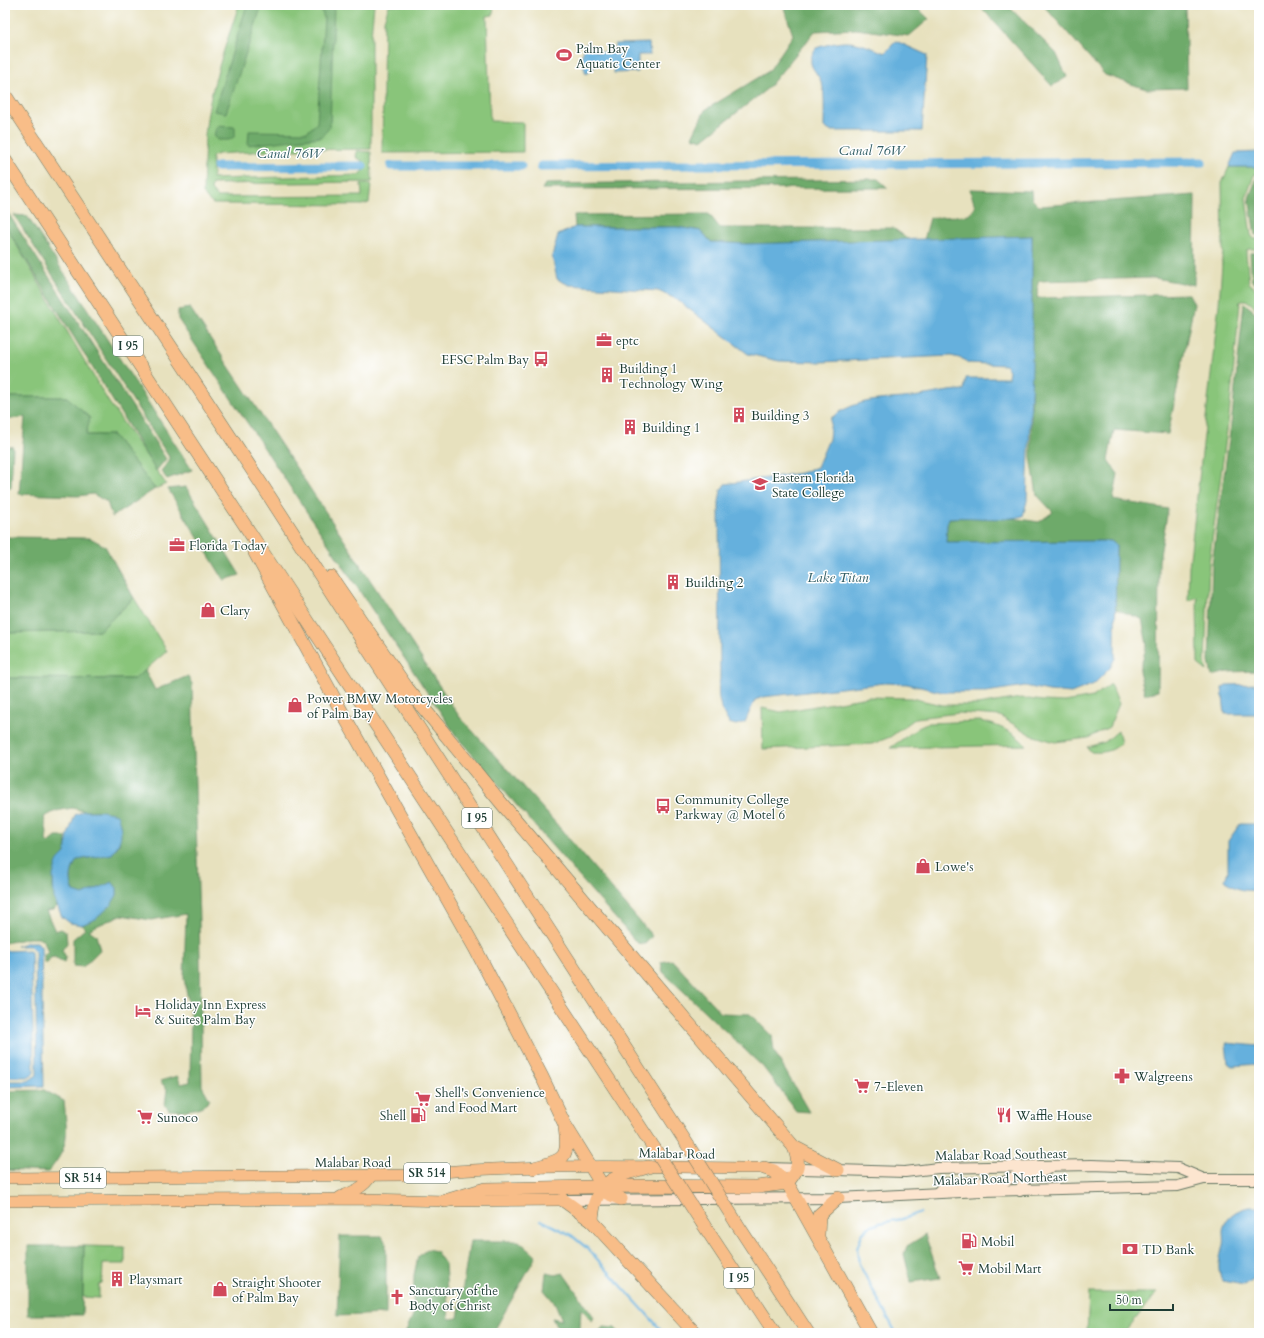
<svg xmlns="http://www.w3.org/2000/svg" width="1264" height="1338" viewBox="0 0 1264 1338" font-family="Cardo,serif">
<rect width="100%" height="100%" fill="#fff"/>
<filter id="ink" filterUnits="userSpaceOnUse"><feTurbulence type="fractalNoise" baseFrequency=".025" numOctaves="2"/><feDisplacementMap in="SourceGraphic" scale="8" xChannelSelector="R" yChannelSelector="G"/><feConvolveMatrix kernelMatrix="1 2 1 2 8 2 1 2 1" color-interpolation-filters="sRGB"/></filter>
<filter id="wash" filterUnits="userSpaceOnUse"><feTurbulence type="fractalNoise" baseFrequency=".012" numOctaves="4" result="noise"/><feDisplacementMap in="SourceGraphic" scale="16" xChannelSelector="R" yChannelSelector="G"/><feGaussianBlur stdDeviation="0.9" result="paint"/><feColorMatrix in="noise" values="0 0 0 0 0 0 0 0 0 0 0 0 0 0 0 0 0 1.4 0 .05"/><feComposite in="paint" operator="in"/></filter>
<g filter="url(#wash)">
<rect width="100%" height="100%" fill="#e7e1be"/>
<g fill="#89c57a" stroke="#548157">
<path d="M239 5H374L371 36V149L285 150 218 154 212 157 213 179 358 175 363 171 364 162 356 157 357 151 371 152 372 182 212 184 211 190 217 197 362 196 361 184H371L369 203 362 205 213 204 207 199 203 193C204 174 204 154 205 135 209 90 225 47 239 5Z"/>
<polygon points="389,5 494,5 493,15 487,16 490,121 523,122 523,152 382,153 384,20"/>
<polygon points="1229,167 1259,167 1259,173 1254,175 1246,198 1251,235 1254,239 1259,239 1259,249 1248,249 1246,253 1249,283 1259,291 1259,310 1246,300 1242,300 1239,303 1240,304 1229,416 1209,563 1205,662 1207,671 1198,664 1197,597 1188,601 1189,567 1219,304 1223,251 1222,183"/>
<polygon points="5,225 108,401 166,484 155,489 113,435 86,435 67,397 5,397"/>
<polygon points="134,598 167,651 135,679 5,678 5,633 99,631"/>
<polygon points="1111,684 1119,704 1109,727 1088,738 1055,742 1031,735 1000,716 959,713 916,718 890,737 872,744 763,749 762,708 781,712 868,697 911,698 942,705 977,705 1021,698 1043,701 1065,702 1093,697"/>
<path d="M980 721C998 725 1014 732 1026 745L890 748 918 728 929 723Z"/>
<path d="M1118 731 1121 743C1112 752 1103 753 1091 752L1087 747 1105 742Z"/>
<polygon points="84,1246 125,1247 125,1264 103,1264 102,1284 99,1285 99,1298 83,1297"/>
<polygon points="1089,1293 1157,1293 1124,1333 1087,1333"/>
</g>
<g fill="#6eaa6a" stroke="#46744f">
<polygon points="247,5 262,5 226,113 214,111"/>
<polygon points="320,5 334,5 330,127 321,137 248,145 249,131 307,132 317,123 324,18"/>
<polygon points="783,5 914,5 929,19 909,36 856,29 815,31 768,88 702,140 692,137 705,110 769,71 793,35"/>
<polygon points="979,5 1007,5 1056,53 1067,77 1052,86"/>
<polygon points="1043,5 1185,5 1187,88 1146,89 1105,75"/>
<polygon points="217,126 235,127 235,136 229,140 217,140 214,135"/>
<polygon points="1257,177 1259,177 1259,235 1255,235 1249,198"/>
<polygon points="878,179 888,188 542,189 545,184"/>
<path d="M970 189 1031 191 1032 199 1039 206 1195 195 1194 285 1154 278 1038 281 1037 298 1189 294 1194 304 1168 434 1114 430 1108 460 1118 474 1113 500 1168 509 1159 561 1158 691 1145 694 1139 671 1147 645 1142 619 1115 609 1116 545 1111 541 946 542 947 524 949 518C979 515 1009 517 1039 522L1053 512 1037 495 1031 457 1032 236 924 240 930 218 969 215 975 207Z"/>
<polygon points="8,213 166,459 156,471 5,225 5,214"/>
<polygon points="709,214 720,228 893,228 910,240 746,244 711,242 701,231 677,227 575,227 574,215"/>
<polygon points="14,215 27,216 192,470 167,479 161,471 169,461 169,457"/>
<polygon points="1256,252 1259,254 1259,286 1252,281 1250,253"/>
<polygon points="1244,303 1259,315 1259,671 1228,672 1212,676 1209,662 1212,564 1232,417"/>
<polygon points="190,308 333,523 459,716 553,820 652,936 645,944 637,943 457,737 178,319 178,310"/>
<polygon points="5,397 67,397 90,418 86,435 113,435 155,489 112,517 107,502 93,494 78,496 19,494 25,417 5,420"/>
<polygon points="5,446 13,447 11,488 5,490"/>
<polygon points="186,487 240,575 224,580 168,489"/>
<polygon points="5,537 90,538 105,546 134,598 99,631 5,633"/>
<path d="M145 670 155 690 188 676 192 684 200 955 202 1086 210 1100C201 1111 183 1111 169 1110L165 1105 167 1089 160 1081 177 1076 181 1084 190 1082 191 1017 184 978 186 914 151 920 121 915 92 928 89 930 96 935 100 950 83 967 73 966V939L85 929 82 925 97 918 117 895V888L112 882 83 895 73 892C70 879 70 871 77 860L112 854 120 843 102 811H84L72 808 56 811 44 817 47 832 46 841 49 843 56 837H66L65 853C52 866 50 889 57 906L53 910 46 911 55 931 61 929 66 932 67 943 62 950 66 957 64 962 54 957 50 958 47 963 44 962V954L48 952 44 941 38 938H29L5 943V678L134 679Z"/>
<polygon points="672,960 721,1013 750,1014 772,1036 774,1051 809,1112 796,1111 763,1067 663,972 661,962"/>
<path d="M44 1090 64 1101C67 1134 71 1145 48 1172L5 1170V1091Z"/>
<polygon points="925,1235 940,1278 911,1282 904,1254 907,1246"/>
<polygon points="340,1236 382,1236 386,1243 386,1314 337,1316"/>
<polygon points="470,1241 519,1241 536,1256 493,1333 405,1333 413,1315 414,1275 418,1257 427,1249 436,1251 445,1264 449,1319 458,1318"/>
<polygon points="28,1246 84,1246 82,1315 28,1315"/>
<polygon points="546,1273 556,1275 563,1273 594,1317 592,1321 581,1308 580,1329 574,1333 559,1331 552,1318 562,1320 555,1303 544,1290"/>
<polygon points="603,1327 615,1328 620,1333 597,1333"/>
</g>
<g fill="#65b0dd" stroke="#427688">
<path d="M896 41 927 55 922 131H830L824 127C824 118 825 90 822 84 816 68 804 66 816 48 848 38 855 41 885 53Z"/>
<polygon points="586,43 597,52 614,52 615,44 649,43 650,55 638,55 638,72 614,73 613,64 598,64 586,74 581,58"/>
<polygon points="1259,152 1259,167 1229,167 1235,153"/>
<path d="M575 227H677L701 231 711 242 746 244 1032 236V367L1027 501 1023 516C1003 522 972 516 949 518L947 524 946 542 1111 541 1116 545 1115 658 1110 668 1094 684 1071 693 1049 691 1025 686 986 692H942L907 684 885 683 763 697 755 700 745 722 736 725 729 723C720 709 716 695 720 679L719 502 721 490 725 484 801 473 817 467 829 439 831 418C859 397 880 401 912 397 930 395 946 390 964 390L966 378H1008L1009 370 1005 365 968 363 963 359 951 356 821 362 779 361 748 354 676 299 658 291 569 285 557 279 552 256 558 235Z"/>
<polygon points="1259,684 1259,714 1225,714 1222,688 1226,685"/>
<path d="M84 811H102L117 814C123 832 123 839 112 854L77 860C70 871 69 880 74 892L83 895 112 882 117 888V895L111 905 97 918 82 925 70 923 62 917 54 898 53 875 58 860 65 853 68 835 75 815Z"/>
<path d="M1240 824H1259V890C1244 891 1236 891 1225 880L1228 871V841Z"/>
<polygon points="29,942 37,942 41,946 44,1086 5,1087 5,1081 28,1081 37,1075 35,951 30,946 16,946"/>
<polygon points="29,950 31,951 34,1073 28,1077 5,1077 5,951"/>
<polygon points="1226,1043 1259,1046 1259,1064 1232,1066 1228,1063"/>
<path d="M1250 1207H1259V1277L1252 1279 1244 1285 1222 1281C1216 1267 1220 1259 1223 1245 1224 1241 1223 1236 1223 1232 1224 1217 1237 1209 1250 1207Z"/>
</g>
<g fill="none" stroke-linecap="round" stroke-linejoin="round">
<g stroke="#65b0dd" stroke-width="2.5">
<polyline points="541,1220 571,1235 588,1249 664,1333"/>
<polyline points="896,1333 859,1264 857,1249 862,1234 869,1227 880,1223 902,1219 920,1213"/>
</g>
<g stroke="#65b0dd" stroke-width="9">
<polyline points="391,166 521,166"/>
<polyline points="541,166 1202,162"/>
<polyline points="217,167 363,166"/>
</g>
</g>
</g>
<g filter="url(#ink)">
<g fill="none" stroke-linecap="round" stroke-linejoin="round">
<defs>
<g id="secondary">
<polyline points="768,1168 905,1172 938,1168 1092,1165 1178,1168 1204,1179"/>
<polyline points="1020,1191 1024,1180 1050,1168"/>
<polyline points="937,1193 946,1183 1004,1182 1031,1167"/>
<polyline points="563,1200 838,1198 982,1191 1178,1186 1204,1179 1259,1179"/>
</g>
<g id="primary">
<path d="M5 1178 407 1175C525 1163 645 1167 764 1168"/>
<path d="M340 1197C352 1192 364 1188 371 1176"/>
<polyline points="5,1201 368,1199 445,1201 563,1200"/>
</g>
<g id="motorway">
<polyline points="5,95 264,488 689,1147"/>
<polyline points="5,160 654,1148"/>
<polyline points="255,553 338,705 475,948 542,1077 565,1125 607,1193 621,1199"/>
<polyline points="331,577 407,688 503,805 794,1147 838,1170"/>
<path d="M534 1168C562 1160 570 1161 565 1128"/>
<polyline points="764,1168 774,1171 789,1186 871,1333"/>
<polyline points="563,1200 592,1221 695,1333"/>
<path d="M445 1201 485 1189 637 1186 757 1187 787 1183C799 1169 800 1164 794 1147"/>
<path d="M592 1221C594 1181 615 1176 648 1167"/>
<polyline points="703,1224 775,1333"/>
<polyline points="737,1224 808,1333"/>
<polyline points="818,1235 819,1215 838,1198"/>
</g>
</defs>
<use href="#secondary" stroke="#657664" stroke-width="12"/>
<use href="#primary" stroke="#657664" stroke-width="12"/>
<use href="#motorway" stroke="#657664" stroke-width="14"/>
<use href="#secondary" stroke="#fce5cf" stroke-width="10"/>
<use href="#primary" stroke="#f8bd88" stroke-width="11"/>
<use href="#motorway" stroke="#f8bd88" stroke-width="13"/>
<defs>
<g id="motorway-bridge">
<polyline points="689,1147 737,1224"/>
<polyline points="654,1148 703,1224"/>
</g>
</defs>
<use href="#motorway-bridge" stroke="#657664" stroke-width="14" stroke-linecap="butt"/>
<use href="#motorway-bridge" stroke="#f8bd88" stroke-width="13"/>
</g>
</g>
<defs>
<symbol id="stadium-bare" viewBox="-9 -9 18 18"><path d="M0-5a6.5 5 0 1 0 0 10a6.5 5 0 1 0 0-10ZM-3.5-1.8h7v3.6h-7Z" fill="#d1495b" stroke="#fff" stroke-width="2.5" paint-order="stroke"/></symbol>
<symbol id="office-bare" viewBox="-9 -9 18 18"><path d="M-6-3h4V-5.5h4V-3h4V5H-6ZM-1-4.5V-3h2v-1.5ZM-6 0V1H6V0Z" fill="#d1495b" stroke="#fff" stroke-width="2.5" paint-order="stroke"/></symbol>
<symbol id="bus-bare" viewBox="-9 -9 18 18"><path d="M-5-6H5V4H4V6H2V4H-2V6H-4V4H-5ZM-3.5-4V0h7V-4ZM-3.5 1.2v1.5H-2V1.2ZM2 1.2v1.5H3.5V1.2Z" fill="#d1495b" stroke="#fff" stroke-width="2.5" paint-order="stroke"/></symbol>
<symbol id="building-bare" viewBox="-9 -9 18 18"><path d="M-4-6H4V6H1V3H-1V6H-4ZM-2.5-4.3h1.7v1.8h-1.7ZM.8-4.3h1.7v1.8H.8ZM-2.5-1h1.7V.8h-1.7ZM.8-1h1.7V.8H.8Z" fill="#d1495b" stroke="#fff" stroke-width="2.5" paint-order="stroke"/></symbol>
<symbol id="university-bare" viewBox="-9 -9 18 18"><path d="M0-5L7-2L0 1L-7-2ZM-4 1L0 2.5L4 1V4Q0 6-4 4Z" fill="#d1495b" stroke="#fff" stroke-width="2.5" paint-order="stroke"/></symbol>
<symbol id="shop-bare" viewBox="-9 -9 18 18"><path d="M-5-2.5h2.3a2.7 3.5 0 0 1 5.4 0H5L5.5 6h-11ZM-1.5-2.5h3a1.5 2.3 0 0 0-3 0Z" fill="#d1495b" stroke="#fff" stroke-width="2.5" paint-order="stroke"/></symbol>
<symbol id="hotel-bare" viewBox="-9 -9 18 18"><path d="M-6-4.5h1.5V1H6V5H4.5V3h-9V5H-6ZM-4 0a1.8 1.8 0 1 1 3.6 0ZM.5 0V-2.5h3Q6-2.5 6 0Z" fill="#d1495b" stroke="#fff" stroke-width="2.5" paint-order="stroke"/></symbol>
<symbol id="pharmacy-bare" viewBox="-9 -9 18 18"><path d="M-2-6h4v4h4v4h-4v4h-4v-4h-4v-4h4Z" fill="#d1495b" stroke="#fff" stroke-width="2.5" paint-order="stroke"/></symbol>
<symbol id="supermarket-bare" viewBox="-9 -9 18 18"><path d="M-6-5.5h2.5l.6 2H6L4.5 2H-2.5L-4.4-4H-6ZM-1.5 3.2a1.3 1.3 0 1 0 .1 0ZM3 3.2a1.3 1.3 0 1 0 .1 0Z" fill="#d1495b" stroke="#fff" stroke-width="2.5" paint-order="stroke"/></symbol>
<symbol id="fuel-bare" viewBox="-9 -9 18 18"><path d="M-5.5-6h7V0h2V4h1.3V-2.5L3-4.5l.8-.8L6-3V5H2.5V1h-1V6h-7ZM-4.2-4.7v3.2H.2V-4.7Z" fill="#d1495b" stroke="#fff" stroke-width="2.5" paint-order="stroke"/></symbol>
<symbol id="restaurant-bare" viewBox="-9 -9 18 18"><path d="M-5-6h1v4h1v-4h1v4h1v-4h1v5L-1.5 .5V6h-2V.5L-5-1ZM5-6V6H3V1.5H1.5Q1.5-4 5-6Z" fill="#d1495b" stroke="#fff" stroke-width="2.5" paint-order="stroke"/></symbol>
<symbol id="bank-bare" viewBox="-9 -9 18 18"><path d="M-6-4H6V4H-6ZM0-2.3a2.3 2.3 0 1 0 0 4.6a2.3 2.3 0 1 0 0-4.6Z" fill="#d1495b" stroke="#fff" stroke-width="2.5" paint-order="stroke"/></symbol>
<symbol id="church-bare" viewBox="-9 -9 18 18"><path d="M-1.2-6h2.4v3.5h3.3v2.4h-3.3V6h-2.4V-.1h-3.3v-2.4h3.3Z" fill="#d1495b" stroke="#fff" stroke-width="2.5" paint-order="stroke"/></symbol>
</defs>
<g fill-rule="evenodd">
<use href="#stadium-bare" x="553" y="44" width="22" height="22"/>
<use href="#office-bare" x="593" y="329" width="22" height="22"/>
<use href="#bus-bare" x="530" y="348" width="22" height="22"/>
<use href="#building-bare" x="596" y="364" width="22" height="22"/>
<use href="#building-bare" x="728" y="404" width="22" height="22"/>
<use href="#building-bare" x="619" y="416" width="22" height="22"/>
<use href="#university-bare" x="749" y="473" width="22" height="22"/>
<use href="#office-bare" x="166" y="534" width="22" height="22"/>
<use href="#building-bare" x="662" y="571" width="22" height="22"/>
<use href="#shop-bare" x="197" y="599" width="22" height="22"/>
<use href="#shop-bare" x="284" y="694" width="22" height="22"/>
<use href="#bus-bare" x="652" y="795" width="22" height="22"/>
<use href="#shop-bare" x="912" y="855" width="22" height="22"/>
<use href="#hotel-bare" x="132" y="1000" width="22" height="22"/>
<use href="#pharmacy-bare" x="1111" y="1065" width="22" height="22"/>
<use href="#supermarket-bare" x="851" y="1075" width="22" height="22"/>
<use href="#supermarket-bare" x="412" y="1088" width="22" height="22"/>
<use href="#fuel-bare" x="407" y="1104" width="22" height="22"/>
<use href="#restaurant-bare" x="993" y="1104" width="22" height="22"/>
<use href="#supermarket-bare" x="134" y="1106" width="22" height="22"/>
<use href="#fuel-bare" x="958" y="1230" width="22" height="22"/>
<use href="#bank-bare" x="1119" y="1238" width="22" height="22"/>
<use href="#supermarket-bare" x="955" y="1257" width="22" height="22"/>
<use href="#building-bare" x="106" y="1268" width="22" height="22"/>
<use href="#shop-bare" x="209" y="1278" width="22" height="22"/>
<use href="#church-bare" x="386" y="1286" width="22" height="22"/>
</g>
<g text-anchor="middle" stroke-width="3" stroke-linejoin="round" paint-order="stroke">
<g fill="#fff" stroke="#627771" stroke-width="1">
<rect x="113" y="336" width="30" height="20" rx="3"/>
<rect x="462" y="808" width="30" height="20" rx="3"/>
<rect x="404" y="1163" width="46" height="20" rx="3"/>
<rect x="60" y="1168" width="46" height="20" rx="3"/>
<rect x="724" y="1268" width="30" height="20" rx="3"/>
</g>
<g font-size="12" font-weight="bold" fill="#1f3d34">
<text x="128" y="350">I 95</text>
<text x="477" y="822">I 95</text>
<text x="427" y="1177">SR 514</text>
<text x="83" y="1182">SR 514</text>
<text x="739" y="1282">I 95</text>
</g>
<g font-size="13" fill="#1f3d34" stroke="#fff" text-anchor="start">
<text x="576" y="53">Palm Bay<tspan x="576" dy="15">Aquatic Center</tspan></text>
<text x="616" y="345">eptc</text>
<text x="529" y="364" text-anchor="end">EFSC Palm Bay</text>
<text x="619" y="373">Building 1<tspan x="619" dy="15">Technology Wing</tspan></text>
<text x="751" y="420">Building 3</text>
<text x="642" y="432">Building 1</text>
<text x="772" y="482">Eastern Florida<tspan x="772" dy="15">State College</tspan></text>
<text x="189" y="550">Florida Today</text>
<text x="685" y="587">Building 2</text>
<text x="220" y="615">Clary</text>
<text x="307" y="703">Power BMW Motorcycles<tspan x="307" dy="15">of Palm Bay</tspan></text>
<text x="675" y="804">Community College<tspan x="675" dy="15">Parkway @ Motel 6</tspan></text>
<text x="935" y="871">Lowe's</text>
<text x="155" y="1009">Holiday Inn Express<tspan x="155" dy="15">&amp; Suites Palm Bay</tspan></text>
<text x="1134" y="1081">Walgreens</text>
<text x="874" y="1091">7-Eleven</text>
<text x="435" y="1097">Shell's Convenience<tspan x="435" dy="15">and Food Mart</tspan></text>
<text x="406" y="1120" text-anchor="end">Shell</text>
<text x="1016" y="1120">Waffle House</text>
<text x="157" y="1122">Sunoco</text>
<text x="981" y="1246">Mobil</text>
<text x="1142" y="1254">TD Bank</text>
<text x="978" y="1273">Mobil Mart</text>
<text x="129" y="1284">Playsmart</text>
<text x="232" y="1287">Straight Shooter<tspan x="232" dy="15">of Palm Bay</tspan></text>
<text x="409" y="1295">Sanctuary of the<tspan x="409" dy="15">Body of Christ</tspan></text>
</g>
<g font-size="13" fill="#1f3d34" stroke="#fff">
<text transform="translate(677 1153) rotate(1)" y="5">Malabar Road</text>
<text transform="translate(1001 1154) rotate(-1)" y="5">Malabar Road Southeast</text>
<text x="353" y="1167">Malabar Road</text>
<text transform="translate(1000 1178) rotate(-2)" y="5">Malabar Road Northeast</text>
</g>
<g font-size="14" font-style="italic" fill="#346067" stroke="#fff">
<text x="872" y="155">Canal 76W</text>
<text x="290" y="158">Canal 76W</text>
<text x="838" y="582">Lake Titan</text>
</g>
</g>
<rect width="1264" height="1338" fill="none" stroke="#fff" stroke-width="20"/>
<path d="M1110 1304v6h63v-6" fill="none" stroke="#1f3d34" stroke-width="2"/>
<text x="1116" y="1304" font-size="12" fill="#1f3d34" stroke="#ffffff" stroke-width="3" paint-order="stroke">50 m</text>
</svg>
